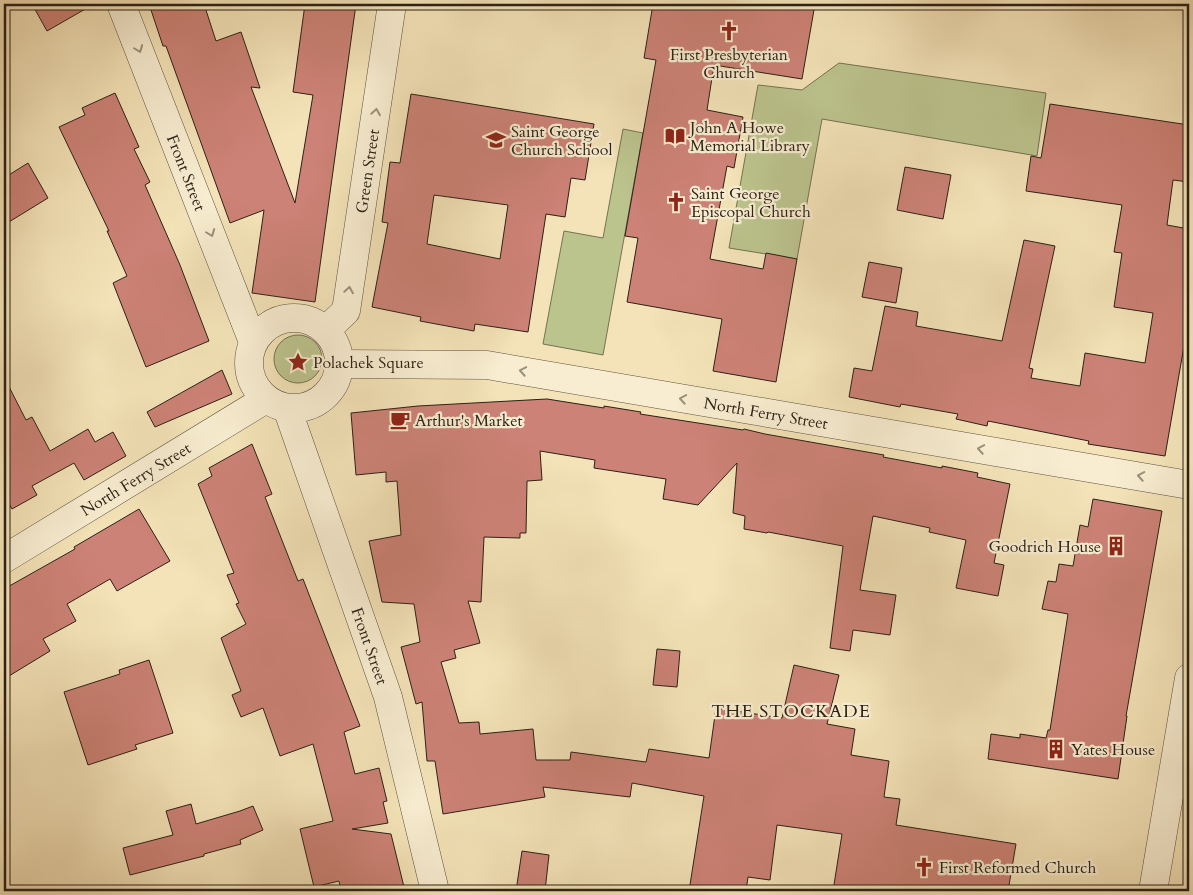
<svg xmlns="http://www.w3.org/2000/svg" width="1193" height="895" viewBox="0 0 1193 895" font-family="Cardo,serif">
<rect width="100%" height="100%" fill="#f4e3b8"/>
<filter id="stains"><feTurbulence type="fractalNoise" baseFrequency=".004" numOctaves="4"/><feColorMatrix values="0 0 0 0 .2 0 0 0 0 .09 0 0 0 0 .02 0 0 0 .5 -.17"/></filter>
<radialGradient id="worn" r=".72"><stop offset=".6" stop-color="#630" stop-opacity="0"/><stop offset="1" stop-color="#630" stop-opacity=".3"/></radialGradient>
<g fill="#bcc48e" stroke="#747252">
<polygon points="839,63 1046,93 1037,156 822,119 797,259 729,248 758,85 802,90"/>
<polygon points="623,129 643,133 603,355 543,344 564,231 603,238"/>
<circle cx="298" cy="359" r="24"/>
</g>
<g fill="#cc8276" stroke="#2b2117" fill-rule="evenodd">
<polygon points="32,4 94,4 47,31"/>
<polygon points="149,4 204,4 216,41 241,32 260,88 251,87 295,203 313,95 293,92 305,4 356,4 315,302 252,293 264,210 230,223 166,46 163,46"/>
<polygon points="653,4 815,4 802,79 714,65 707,110 743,117 734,168 727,166 710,259 763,269 766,253 797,259 776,382 713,371 722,319 627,302 638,238 625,236 656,60 644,58"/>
<polygon points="115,93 139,147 134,149 150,182 145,185 180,265 209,341 146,367 113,283 127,276 107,231 109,231 59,127 85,115 82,108"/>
<path d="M411 94 594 124 585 180 571 178 565 217 546 214 528 332 475 324 474 331 420 321 421 317 372 307 388 223 382 222 390 162 400 163ZM434 195 508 205 500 259 427 244Z"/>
<polygon points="1050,104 1189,125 1189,182 1173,180 1167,225 1189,229 1189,317 1165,456 1088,444 1089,441 988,421 987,426 956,419 958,414 901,404 900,407 849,397 854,368 872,371 885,306 918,312 916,326 1002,341 1024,240 1055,246 1029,368 1033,369 1031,378 1080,386 1085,353 1145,363 1153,313 1114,307 1122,253 1114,252 1122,205 1026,191 1031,156 1041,158"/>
<polygon points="28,163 48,198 4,225 4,178"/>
<polygon points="905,167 951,175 943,219 897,210"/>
<polygon points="869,262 902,268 896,303 862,297"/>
<polygon points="222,370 232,394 155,427 147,412"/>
<polygon points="4,377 26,420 32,417 50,451 88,429 95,442 113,432 126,456 84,480 74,463 32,486 37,495 12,509 4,495"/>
<polygon points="547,399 604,408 604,406 641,412 640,414 743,430 744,429 765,434 884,455 883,457 942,468 942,466 978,473 977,477 1010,484 994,563 1004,565 998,596 956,588 966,540 929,532 930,528 873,516 860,590 896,595 890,635 853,630 850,651 830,648 843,546 768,532 767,533 744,529 745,516 733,513 737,463 698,505 663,499 666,479 594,468 595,460 540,451 542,480 527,481 526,533 520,533 520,538 484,537 481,602 468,601 480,643 454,650 456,658 441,662 459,723 479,722 480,734 533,729 536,760 570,760 571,752 646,762 649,749 709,758 716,708 782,718 794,665 839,675 827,724 855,729 851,755 889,761 884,797 900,799 896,825 1016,844 1008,891 833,891 842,834 777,825 770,880 748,877 746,891 689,891 704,796 632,783 630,797 543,787 545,797 443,814 435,761 427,761 422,702 416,704 401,647 420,642 414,604 382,602 369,541 401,535 397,481 386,482 386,472 356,475 351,413 418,406"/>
<polygon points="252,444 272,494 265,497 298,581 303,579 360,726 344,732 355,774 379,768 387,801 383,802 388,823 352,829 391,834 405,891 341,891 339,881 314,887 300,829 333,821 313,744 280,756 263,708 241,717 232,695 241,691 221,638 246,624 236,604 239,603 227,575 234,573 198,484 212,476 209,468"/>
<polygon points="1093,499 1162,511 1126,716 1127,716 1118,779 988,759 991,734 1020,738 1020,734 1046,738 1048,730 1050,730 1068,614 1042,609 1048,581 1056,582 1059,564 1073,566 1080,525 1088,527"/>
<polygon points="139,509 170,561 117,591 110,579 67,604 76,621 43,639 50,651 4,679 4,589 75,549 74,547"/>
<polygon points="657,649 680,651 677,687 653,685"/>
<polygon points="149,660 173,733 135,745 137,749 88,765 64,692 120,674 119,670"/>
<polygon points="191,804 196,824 240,811 253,806 263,830 240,840 241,844 204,854 204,856 130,875 123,848 173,835 166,811"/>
<polygon points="522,851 549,855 545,891 516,891"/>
</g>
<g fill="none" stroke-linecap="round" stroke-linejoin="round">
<defs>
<g id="minor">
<path id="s1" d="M121 4 253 342"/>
<circle cx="294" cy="363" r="45"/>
<path id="s2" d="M326 330 346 311 392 4"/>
<path id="s3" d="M340 364 487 365 1189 485"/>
<path id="s4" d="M287 408 388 697 435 891"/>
<path id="s5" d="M4 559 266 399"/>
<polyline points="1153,891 1189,678"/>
</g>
</defs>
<use href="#minor" stroke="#5d523f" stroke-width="29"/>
<use href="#minor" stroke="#f8edd1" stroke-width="28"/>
</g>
<defs><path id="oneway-chevron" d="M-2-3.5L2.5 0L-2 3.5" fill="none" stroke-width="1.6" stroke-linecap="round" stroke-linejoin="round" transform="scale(1.25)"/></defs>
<g stroke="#9c917d">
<use href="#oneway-chevron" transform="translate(139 49) rotate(69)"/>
<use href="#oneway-chevron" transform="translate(376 112) rotate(-81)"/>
<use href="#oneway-chevron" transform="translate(211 233) rotate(69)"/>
<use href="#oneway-chevron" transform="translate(349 290) rotate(-81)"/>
<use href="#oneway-chevron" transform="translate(523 371) rotate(-170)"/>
<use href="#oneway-chevron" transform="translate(683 399) rotate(-170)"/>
<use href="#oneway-chevron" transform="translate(981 449) rotate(-170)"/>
<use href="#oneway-chevron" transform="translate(1141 476) rotate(-170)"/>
</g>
<defs>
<symbol id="church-bare" viewBox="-9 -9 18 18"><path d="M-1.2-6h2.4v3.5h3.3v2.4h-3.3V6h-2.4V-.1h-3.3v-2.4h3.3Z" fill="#8f2418" stroke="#f8edd1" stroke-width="2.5" paint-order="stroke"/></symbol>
<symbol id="library-bare" viewBox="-9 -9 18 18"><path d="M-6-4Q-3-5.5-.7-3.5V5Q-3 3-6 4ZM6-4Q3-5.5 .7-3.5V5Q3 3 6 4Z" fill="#8f2418" stroke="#f8edd1" stroke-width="2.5" paint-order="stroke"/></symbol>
<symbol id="school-bare" viewBox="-9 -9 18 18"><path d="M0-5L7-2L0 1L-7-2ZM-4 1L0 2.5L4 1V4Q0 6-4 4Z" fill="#8f2418" stroke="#f8edd1" stroke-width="2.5" paint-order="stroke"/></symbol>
<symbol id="sight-bare" viewBox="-9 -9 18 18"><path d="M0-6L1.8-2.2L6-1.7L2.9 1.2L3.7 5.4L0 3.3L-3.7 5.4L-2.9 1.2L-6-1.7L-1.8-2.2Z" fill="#8f2418" stroke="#f8edd1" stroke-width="2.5" paint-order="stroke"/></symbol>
<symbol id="cafe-bare" viewBox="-9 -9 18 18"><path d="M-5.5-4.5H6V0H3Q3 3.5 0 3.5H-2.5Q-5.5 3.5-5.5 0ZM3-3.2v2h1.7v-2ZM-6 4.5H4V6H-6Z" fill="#8f2418" stroke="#f8edd1" stroke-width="2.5" paint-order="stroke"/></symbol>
<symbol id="building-bare" viewBox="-9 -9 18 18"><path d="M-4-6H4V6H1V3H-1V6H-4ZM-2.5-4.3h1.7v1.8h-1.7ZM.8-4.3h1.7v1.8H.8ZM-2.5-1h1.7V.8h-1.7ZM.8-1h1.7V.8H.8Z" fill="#8f2418" stroke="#f8edd1" stroke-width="2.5" paint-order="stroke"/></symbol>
</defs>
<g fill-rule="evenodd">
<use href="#church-bare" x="715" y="17" width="28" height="28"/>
<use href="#library-bare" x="661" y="122" width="28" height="28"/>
<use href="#school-bare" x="482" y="126" width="28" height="28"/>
<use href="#church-bare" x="662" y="188" width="28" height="28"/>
<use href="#sight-bare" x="284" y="348" width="28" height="28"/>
<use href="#cafe-bare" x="386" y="406" width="28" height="28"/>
<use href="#building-bare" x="1102" y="532" width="28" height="28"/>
<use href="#building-bare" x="1042" y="735" width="28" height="28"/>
<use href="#church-bare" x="910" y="853" width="28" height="28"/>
</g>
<g text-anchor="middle" stroke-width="4.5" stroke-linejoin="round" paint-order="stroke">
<g font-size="16" fill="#2b2117" stroke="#f8edd1" text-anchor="start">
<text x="729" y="60" text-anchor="middle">First Presbyterian<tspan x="729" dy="18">Church</tspan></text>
<text x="690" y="133">John A Howe<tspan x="690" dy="18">Memorial Library</tspan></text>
<text x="511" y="137">Saint George<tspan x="511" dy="18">Church School</tspan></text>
<text x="691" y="199">Saint George<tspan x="691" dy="18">Episcopal Church</tspan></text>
<text x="313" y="368">Polachek Square</text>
<text x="415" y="426">Arthur's Market</text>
<text x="1101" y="552" text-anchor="end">Goodrich House</text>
<text x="1071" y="755">Yates House</text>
<text x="939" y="873">First Reformed Church</text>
</g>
<g font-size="16" fill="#2b2117" stroke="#f8edd1">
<text dy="6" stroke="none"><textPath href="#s2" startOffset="169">Green Street</textPath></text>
<text dy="6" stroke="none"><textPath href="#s1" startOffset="181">Front Street</textPath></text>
<text dy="6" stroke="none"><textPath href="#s3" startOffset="430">North Ferry Street</textPath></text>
<text dy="6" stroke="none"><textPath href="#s5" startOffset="154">North Ferry Street</textPath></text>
<text dy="6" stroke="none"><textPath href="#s4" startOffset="252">Front Street</textPath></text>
</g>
<g font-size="18" letter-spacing="1" fill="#2b2117" stroke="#f8edd1">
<text x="791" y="717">THE STOCKADE</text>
</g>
</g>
<rect width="1193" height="895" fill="none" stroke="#f4e3b8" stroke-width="20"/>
<rect x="5" y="5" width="1183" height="885" fill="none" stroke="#2b2117" stroke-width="2.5"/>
<rect x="10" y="10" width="1173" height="875" fill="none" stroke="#2b2117"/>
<rect width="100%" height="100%" filter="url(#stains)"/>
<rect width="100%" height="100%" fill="url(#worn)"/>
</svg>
